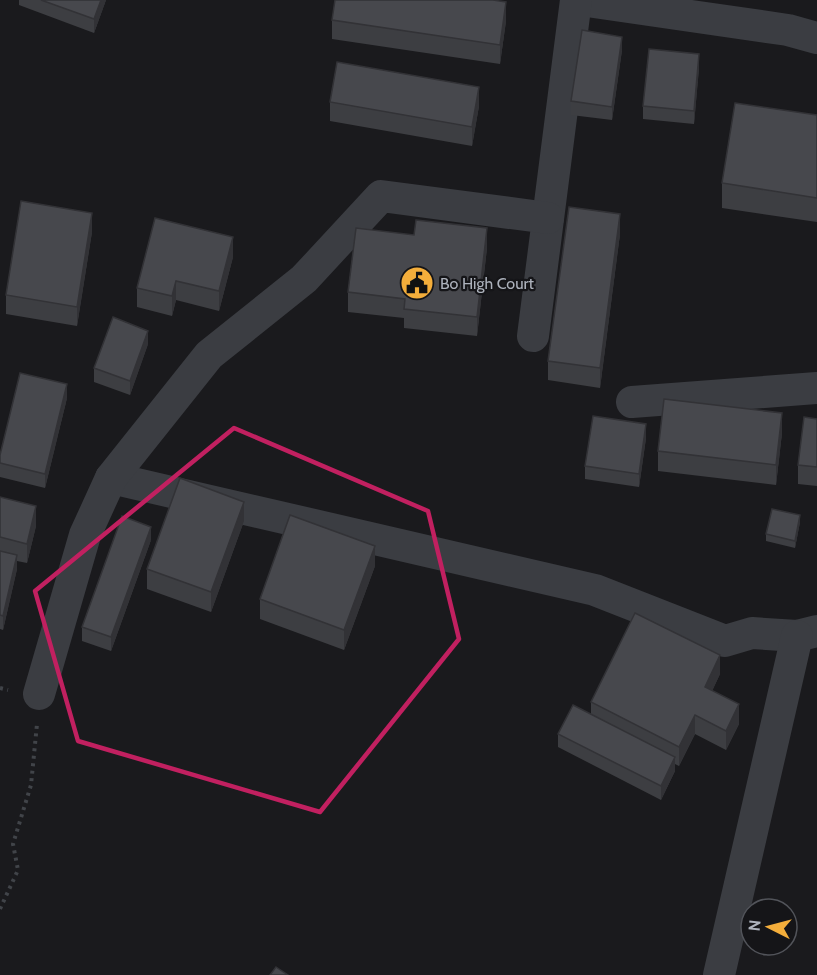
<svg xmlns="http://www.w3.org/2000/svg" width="817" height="975" viewBox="0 0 817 975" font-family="Cabin,sans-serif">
<rect width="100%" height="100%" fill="#1a1a1d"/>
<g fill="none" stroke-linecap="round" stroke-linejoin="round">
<g stroke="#414449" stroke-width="4" stroke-dasharray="3 4.5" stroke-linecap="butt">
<polyline points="0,688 8,690"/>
<polyline points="0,909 18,870 13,844 31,785 37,724"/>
</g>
<g stroke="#3b3d42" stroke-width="32">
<polyline points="580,0 788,30 817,38"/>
<polyline points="533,336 576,0"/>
<polyline points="632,402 817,388"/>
<polyline points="111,478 595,590 725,641 752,633 797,636 817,631"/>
<polyline points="39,694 85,535 111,478 209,355 304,279 381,196 548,218"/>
<polyline points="719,975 797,636"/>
</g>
</g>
<g fill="#3d3e42">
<polygon points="19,0 106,0 94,33 19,5"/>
<polygon points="332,20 506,21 500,64 332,39"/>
<polygon points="622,50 612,120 571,115 571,101"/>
<polygon points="699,68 694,124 643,119 643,106"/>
<polygon points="330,102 479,106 472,146 330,121"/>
<polygon points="817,115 817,222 722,208 722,183"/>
<polygon points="92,232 77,326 6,314 6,295"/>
<polygon points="620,234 600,388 548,380 548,361"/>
<polygon points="487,248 477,336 404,328 404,318 348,312 348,292"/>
<polygon points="233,257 219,311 176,300 172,316 137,307 137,288"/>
<polygon points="148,344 130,395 94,382 94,368"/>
<polygon points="67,398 45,488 0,477 0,455"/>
<polygon points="817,419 817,486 798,484 798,465"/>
<polygon points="782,433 776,485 658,471 658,451"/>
<polygon points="646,438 639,487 585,479 585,466"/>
<polygon points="0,497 36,526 27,563 17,561 17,569 3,630 0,629"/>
<polygon points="244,521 211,612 147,589 147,569"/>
<polygon points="800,522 795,548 766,541 766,534"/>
<polygon points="151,540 111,651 82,641 82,627"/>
<polygon points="375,566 344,650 260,619 260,599"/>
<polygon points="720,674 712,691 739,724 726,750 695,734 679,766 675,764 675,771 661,800 558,747 558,734 591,714 591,702"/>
</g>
<g fill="#323236">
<polygon points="101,0 106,0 94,33 94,19"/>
<polygon points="506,2 506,21 500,64 500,45"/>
<polygon points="622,37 622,50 612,120 612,107"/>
<polygon points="699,54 699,68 694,124 694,111"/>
<polygon points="479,87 479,106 472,146 472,127"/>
<polygon points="92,213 92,232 77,326 77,307"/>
<polygon points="620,214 620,234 600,388 600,368"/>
<polygon points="487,228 487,248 477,336 477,317"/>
<polygon points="233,237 233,257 219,311 219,291"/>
<polygon points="176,281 176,300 172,316 172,296"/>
<polygon points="148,331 148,344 130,395 130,381"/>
<polygon points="67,384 67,398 45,488 45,474"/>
<polygon points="782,413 782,433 776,485 776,465"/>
<polygon points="646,424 646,438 639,487 639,474"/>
<polygon points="244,502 244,521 211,612 211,592"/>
<polygon points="36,506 36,526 27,563 27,544"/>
<polygon points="800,515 800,522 795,548 795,541"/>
<polygon points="151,527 151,540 111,651 111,637"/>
<polygon points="375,546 375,566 344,650 344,630"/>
<polygon points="17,555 17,569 3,630 3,616"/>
<polygon points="720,655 720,674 705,706 705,687"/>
<polygon points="739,704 739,724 726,750 726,731"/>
<polygon points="695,715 695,734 679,766 679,747"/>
<polygon points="675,757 675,771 661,800 661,786"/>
</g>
<g fill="#47484d" stroke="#323236" stroke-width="1.5">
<polygon points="41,0 101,0 94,19"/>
<polygon points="335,0 493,0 506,2 500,45 332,20"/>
<polygon points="582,30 622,37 612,107 571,101"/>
<polygon points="649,49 699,54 694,111 643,106"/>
<polygon points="337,62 479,87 472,127 330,102"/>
<polygon points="735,103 817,115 817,198 722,183"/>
<polygon points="21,201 92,213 77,307 6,295"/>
<polygon points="569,207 620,214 600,368 548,361"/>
<polygon points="155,218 233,237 219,291 176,281 172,296 137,288"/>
<polygon points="416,220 487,228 477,317 404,309 405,299 348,292 356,228 414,235"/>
<polygon points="113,317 148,331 130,381 94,368"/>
<polygon points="20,373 67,384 45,474 0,463 0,455"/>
<polygon points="664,399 782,413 776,465 658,451"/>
<polygon points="593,416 646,424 639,474 585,466"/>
<polygon points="804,417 817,419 817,467 798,465"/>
<polygon points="180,478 244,502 211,592 147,569"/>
<polygon points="0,497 36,506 27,544 0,537"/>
<polygon points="772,509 800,515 795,541 766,534"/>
<polygon points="290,515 375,546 344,630 260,599"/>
<polygon points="122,516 151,527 111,637 82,627"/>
<polygon points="0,551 17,555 3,616 0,615"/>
<polygon points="635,613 720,655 705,687 739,704 726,731 695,715 679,747 591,702"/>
<polygon points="573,705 675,757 661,786 558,734"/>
<polygon points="276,967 288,975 270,975"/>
</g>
<path fill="none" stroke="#c12060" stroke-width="4.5" stroke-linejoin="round" d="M234 428 428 511 459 639 320 812 78 741 35 591Z"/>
<defs>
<symbol id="civic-disc" viewBox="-11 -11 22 22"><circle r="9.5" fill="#f4ae3b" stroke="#151518"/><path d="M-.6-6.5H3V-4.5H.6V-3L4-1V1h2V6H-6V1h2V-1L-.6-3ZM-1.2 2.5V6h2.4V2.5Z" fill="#111"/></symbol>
</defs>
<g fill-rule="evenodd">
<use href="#civic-disc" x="398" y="264" width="38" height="38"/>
</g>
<g text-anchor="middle" stroke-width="4.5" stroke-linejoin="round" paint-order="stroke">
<g font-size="16" fill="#adb2bc" stroke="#151518" text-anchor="start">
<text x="440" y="289">Bo High Court</text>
</g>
</g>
<g transform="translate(769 927) rotate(276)"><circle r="28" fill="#151518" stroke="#52545a" stroke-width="1.5"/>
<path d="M0-4.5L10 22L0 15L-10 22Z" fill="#f4ae3b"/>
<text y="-9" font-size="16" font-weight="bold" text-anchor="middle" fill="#adb2bc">N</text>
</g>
</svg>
